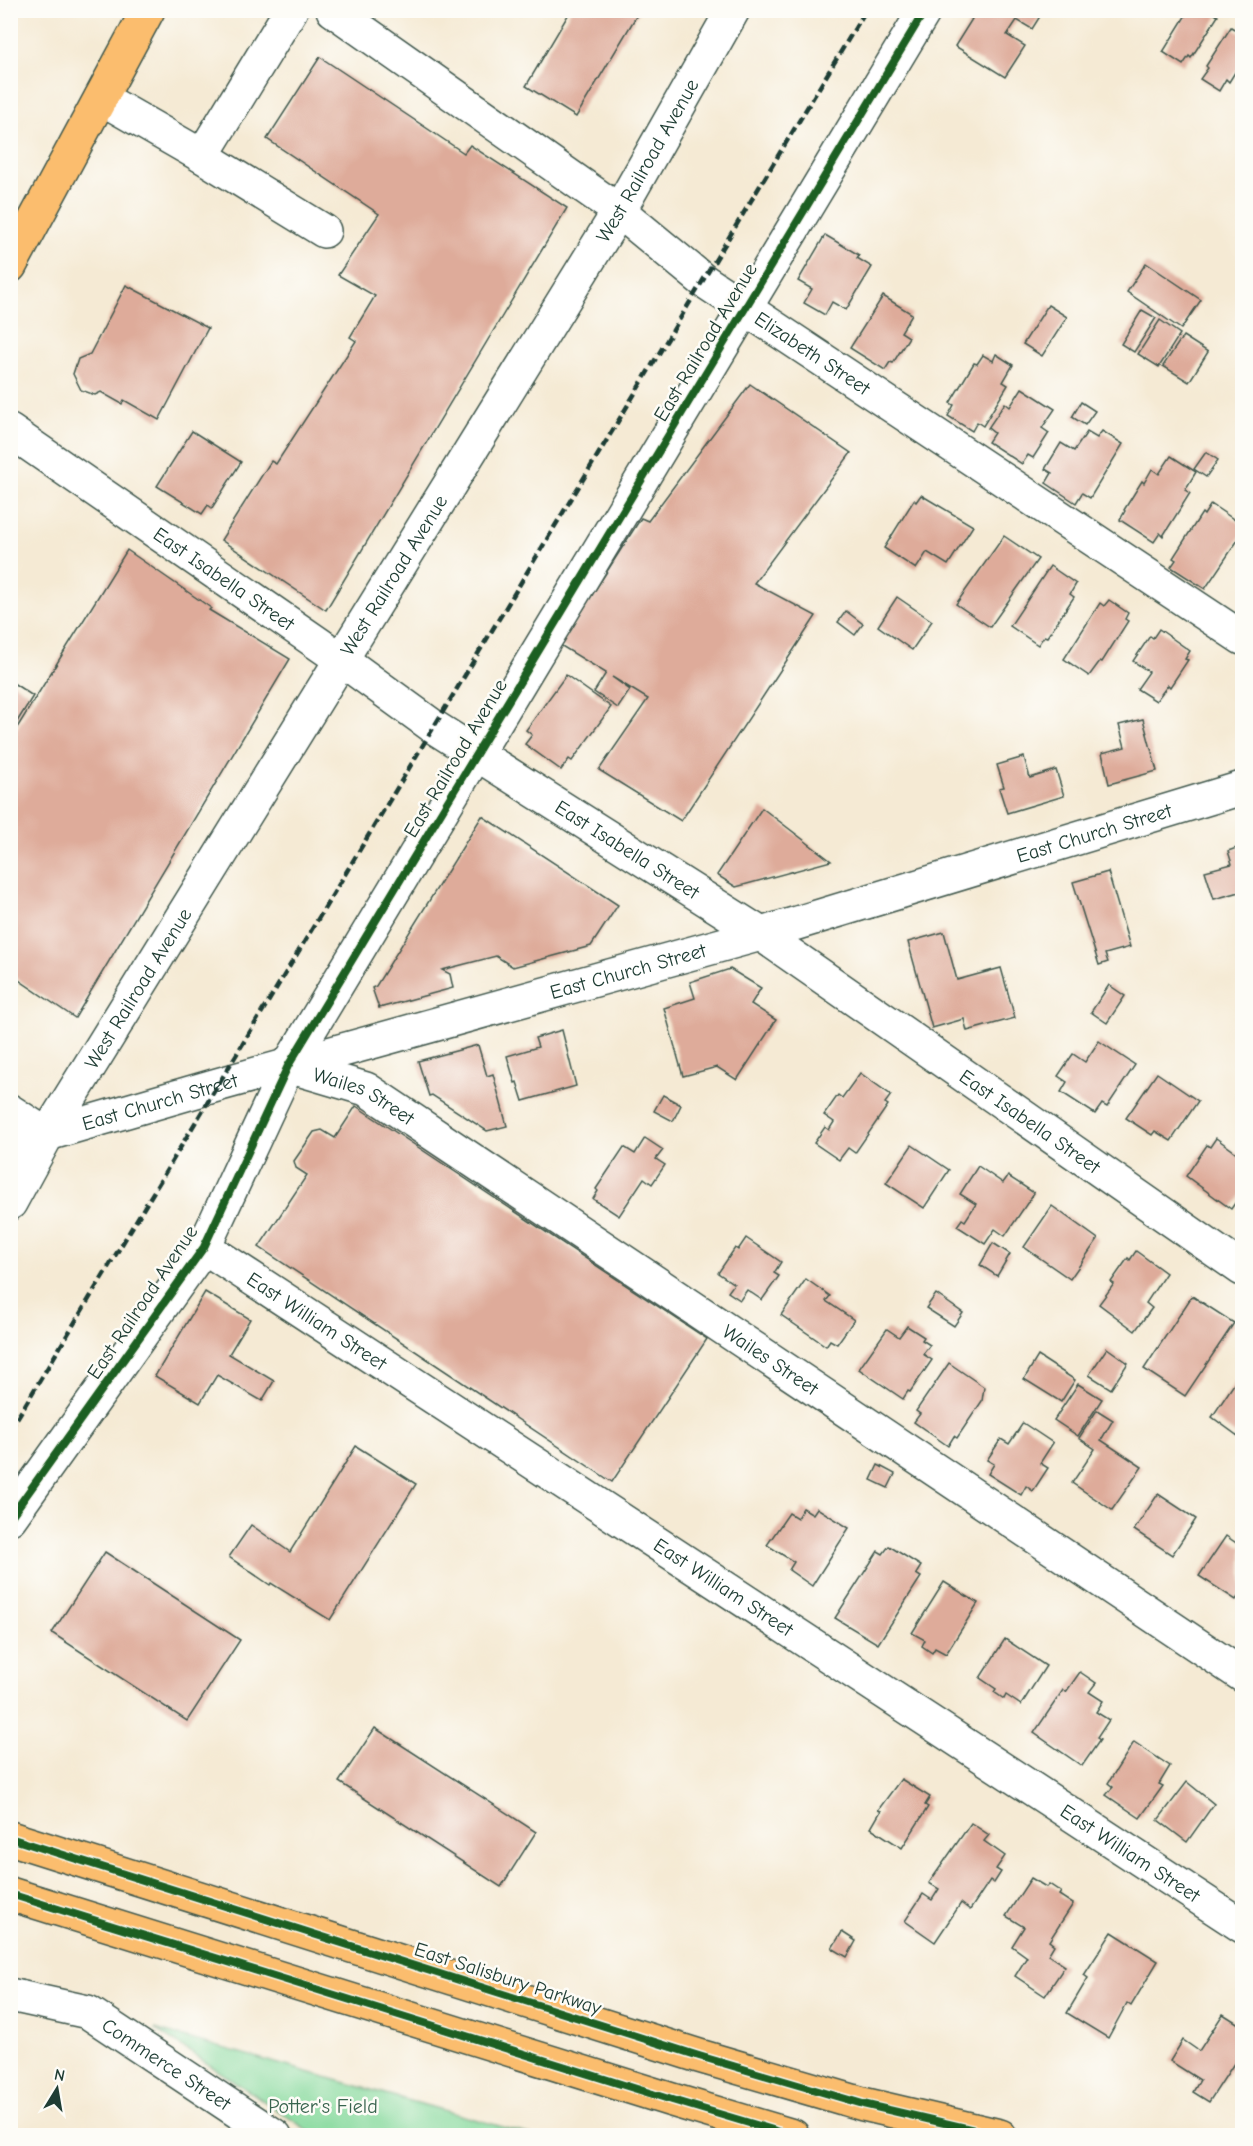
<svg xmlns="http://www.w3.org/2000/svg" width="1253" height="2146" viewBox="0 0 1253 2146" font-family="'Comic Neue',sans-serif">
<rect width="100%" height="100%" fill="#fdfcf7"/>
<filter id="ink" filterUnits="userSpaceOnUse"><feTurbulence type="fractalNoise" baseFrequency=".0167" numOctaves="2"/><feDisplacementMap in="SourceGraphic" scale="12" xChannelSelector="R" yChannelSelector="G"/><feConvolveMatrix kernelMatrix="1 2 1 2 8 2 1 2 1" color-interpolation-filters="sRGB"/></filter>
<filter id="wash" filterUnits="userSpaceOnUse"><feTurbulence type="fractalNoise" baseFrequency=".008" numOctaves="4" result="noise"/><feDisplacementMap in="SourceGraphic" scale="24" xChannelSelector="R" yChannelSelector="G"/><feGaussianBlur stdDeviation="1.35" result="paint"/><feColorMatrix in="noise" values="0 0 0 0 0 0 0 0 0 0 0 0 0 0 0 0 0 1.4 0 .05"/><feComposite in="paint" operator="in"/></filter>
<g filter="url(#wash)">
<rect width="100%" height="100%" fill="#f5ead4"/>
<polygon fill="#85d99c" stroke="#528b68" stroke-width="1.5" points="155,2029 531,2135 315,2135"/>
<g id="blocks">
<g fill="#deab9a">
<polygon points="571,10 640,10 576,117 526,86"/>
<polygon points="959,10 1044,10 1032,29 1017,20 1007,35 1025,46 1005,77 955,46 972,19"/>
<polygon points="1189,10 1208,10 1218,16 1191,58 1189,56 1183,65 1163,52"/>
<polygon points="1231,27 1242,34 1242,61 1229,82 1226,79 1219,91 1200,79 1208,68 1206,66"/>
<polygon points="320,57 464,153 470,145 567,208 326,610 221,540 271,461 276,464 356,341 350,337 375,296 338,275 379,214 267,139"/>
<polygon points="825,235 859,255 857,258 872,267 846,310 832,302 825,315 804,303 812,289 798,281"/>
<polygon points="1146,263 1201,300 1181,329 1127,292"/>
<polygon points="126,285 208,328 159,420 124,400 122,404 101,392 95,395 81,390 73,374 78,359 90,354"/>
<polygon points="883,296 912,314 901,332 909,337 893,363 890,362 885,370 850,348"/>
<polygon points="1048,305 1067,317 1042,356 1023,344"/>
<polygon points="1142,310 1156,318 1134,352 1121,344"/>
<polygon points="1160,320 1180,334 1159,367 1138,354"/>
<polygon points="1183,336 1208,352 1189,382 1163,366"/>
<polygon points="996,354 1013,365 1003,382 1008,385 983,426 977,422 972,431 948,416 954,405 950,403 974,363 977,364 983,355 993,361"/>
<polygon points="750,384 851,453 754,583 816,616 681,821 599,770 648,699 612,677 630,690 618,708 594,692 606,673 560,645 641,518 648,521"/>
<polygon points="1022,388 1055,409 1042,428 1049,433 1033,458 1028,455 1022,464 988,442 994,433 988,428 1005,403 1010,407"/>
<polygon points="1081,402 1095,411 1085,425 1072,417"/>
<polygon points="192,431 241,462 212,508 208,505 202,514 157,486"/>
<polygon points="1102,431 1123,444 1090,498 1082,493 1076,503 1046,483 1052,473 1045,469 1061,443 1074,451 1087,432 1097,438"/>
<polygon points="1206,452 1218,460 1206,477 1194,469"/>
<polygon points="1171,456 1196,472 1185,490 1190,493 1163,536 1160,533 1154,542 1120,520 1125,511 1124,510 1142,481 1144,483 1152,469 1159,474"/>
<polygon points="921,495 973,526 948,565 927,552 916,569 884,548 914,500 916,502"/>
<polygon points="1211,504 1242,525 1242,534 1205,589 1171,567 1176,560 1173,558 1202,513 1204,515"/>
<polygon points="1004,536 1038,559 990,627 956,604"/>
<polygon points="127,550 211,608 209,610 290,659 75,1018 10,974 10,739"/>
<polygon points="1050,566 1076,584 1070,594 1074,597 1047,637 1044,636 1038,645 1010,626"/>
<polygon points="897,597 932,621 912,650 878,626"/>
<polygon points="1109,600 1128,613 1125,619 1128,621 1102,662 1100,661 1089,676 1064,659 1100,603 1104,606"/>
<polygon points="846,611 863,624 855,635 838,622"/>
<polygon points="1159,629 1190,651 1185,659 1188,660 1170,687 1168,685 1156,701 1137,689 1149,672 1133,661 1150,636 1153,638"/>
<polygon points="566,675 611,707 572,761 569,759 561,770 525,744 532,735 526,730"/>
<polygon points="10,681 33,696 10,733"/>
<polygon points="1143,719 1157,771 1109,784 1102,753 1125,747 1119,725"/>
<polygon points="1024,757 1030,778 1056,770 1064,796 1007,813 999,788 1004,787 997,765"/>
<polygon points="762,808 831,861 736,887 717,875"/>
<polygon points="482,816 618,905 591,946 513,967 496,956 442,970 450,974 453,988 379,1008 372,988 376,986"/>
<polygon points="1242,846 1242,900 1240,892 1214,899 1205,871 1232,864 1228,851"/>
<polygon points="1108,872 1130,947 1105,954 1108,962 1099,965 1073,882"/>
<polygon points="944,932 957,980 1001,968 1015,1018 967,1031 964,1019 932,1028 908,942"/>
<polygon points="730,969 761,988 751,1004 776,1020 737,1080 717,1067 683,1076 664,1008 695,998 690,982"/>
<polygon points="1109,985 1125,996 1107,1023 1091,1012"/>
<polygon points="562,1030 576,1086 523,1101 517,1082 515,1083 507,1056 538,1047 535,1038"/>
<polygon points="1099,1041 1135,1065 1107,1107 1102,1104 1095,1114 1061,1092 1067,1082 1058,1076 1073,1054 1085,1062"/>
<polygon points="478,1045 487,1076 493,1074 507,1126 487,1131 432,1095 429,1096 418,1061"/>
<polygon points="860,1073 891,1095 885,1103 888,1105 855,1153 848,1148 839,1160 814,1143 825,1127 829,1130 834,1122 824,1115 838,1095 842,1098"/>
<polygon points="1157,1073 1198,1101 1171,1141 1155,1131 1152,1135 1126,1118"/>
<polygon points="663,1095 681,1105 673,1121 654,1111"/>
<polygon points="356,1106 707,1339 612,1482 259,1247 307,1175 296,1168 294,1161 314,1132 322,1130 335,1138"/>
<polygon points="645,1138 663,1150 656,1159 665,1165 652,1184 644,1178 619,1216 593,1199 598,1191 596,1189 624,1147 635,1154"/>
<polygon points="1216,1138 1242,1157 1242,1193 1231,1209 1186,1176 1207,1145 1210,1147"/>
<polygon points="912,1145 949,1170 924,1208 886,1183"/>
<polygon points="978,1166 1003,1183 1008,1176 1034,1193 1005,1236 995,1229 985,1244 957,1226 962,1219 965,1221 976,1204 960,1194"/>
<polygon points="1052,1206 1098,1239 1070,1279 1024,1247"/>
<polygon points="746,1238 781,1262 774,1273 779,1276 762,1300 747,1290 740,1300 728,1292 734,1284 718,1273 735,1248 738,1250"/>
<polygon points="993,1243 1010,1254 997,1276 980,1265"/>
<polygon points="1136,1251 1166,1273 1146,1303 1152,1308 1135,1331 1099,1304 1114,1284 1111,1282 1128,1258 1130,1260"/>
<polygon points="806,1279 830,1296 826,1301 854,1320 837,1344 830,1340 826,1346 781,1315"/>
<polygon points="205,1292 250,1319 229,1354 274,1381 262,1401 217,1375 200,1403 155,1376"/>
<polygon points="936,1294 963,1313 954,1326 926,1308"/>
<polygon points="1192,1296 1234,1323 1185,1396 1144,1369"/>
<polygon points="907,1326 924,1337 922,1340 930,1345 923,1354 932,1360 910,1392 908,1391 903,1399 859,1369 887,1329 899,1337"/>
<polygon points="1107,1348 1128,1363 1111,1389 1089,1375"/>
<polygon points="1038,1356 1075,1380 1061,1402 1024,1379"/>
<polygon points="949,1363 984,1387 982,1401 957,1438 954,1436 948,1446 914,1422 920,1414 916,1411"/>
<polygon points="1242,1372 1242,1439 1212,1417"/>
<polygon points="1078,1384 1102,1399 1078,1436 1054,1420"/>
<polygon points="1097,1410 1113,1420 1101,1440 1142,1467 1112,1510 1072,1483 1095,1449 1079,1438"/>
<polygon points="1023,1423 1053,1443 1040,1463 1048,1468 1033,1491 1026,1486 1021,1495 988,1474 994,1464 987,1460 1001,1439 1009,1444"/>
<polygon points="356,1446 416,1484 330,1620 271,1583 270,1585 229,1557 251,1525 290,1552"/>
<polygon points="878,1465 895,1474 888,1488 871,1480"/>
<polygon points="1158,1494 1196,1519 1172,1555 1134,1530"/>
<polygon points="803,1508 813,1514 817,1508 849,1528 812,1586 789,1570 794,1562 767,1545 789,1513 797,1518"/>
<polygon points="1226,1536 1242,1547 1242,1591 1236,1600 1199,1576"/>
<polygon points="889,1546 921,1566 916,1574 921,1577 878,1644 835,1618 878,1551 883,1554"/>
<polygon points="105,1552 240,1640 187,1721 52,1633"/>
<polygon points="944,1582 978,1603 946,1654 935,1648 932,1653 922,1646 925,1640 912,1633"/>
<polygon points="1005,1639 1046,1666 1021,1705 1006,1695 1004,1699 994,1692 996,1689 980,1678"/>
<polygon points="1080,1672 1096,1683 1089,1692 1103,1701 1096,1712 1109,1720 1097,1738 1100,1740 1082,1766 1034,1733 1063,1690 1066,1692"/>
<polygon points="375,1728 536,1832 501,1887 339,1782"/>
<polygon points="1134,1742 1170,1766 1159,1784 1163,1786 1140,1818 1106,1795 1113,1787 1108,1783"/>
<polygon points="901,1779 930,1797 925,1805 928,1807 902,1848 871,1828 881,1811 878,1810"/>
<polygon points="1187,1782 1214,1804 1187,1842 1158,1820"/>
<polygon points="971,1823 989,1835 984,1841 1005,1856 996,1869 1001,1872 994,1883 990,1880 970,1910 961,1903 935,1942 905,1921 923,1894 932,1900 939,1889 929,1883"/>
<polygon points="1031,1878 1046,1887 1049,1884 1061,1892 1059,1895 1073,1904 1049,1941 1054,1945 1048,1955 1065,1966 1045,1996 1015,1976 1027,1957 1012,1946 1024,1927 1006,1916"/>
<polygon points="842,1932 856,1941 847,1957 832,1948"/>
<polygon points="1112,1932 1158,1961 1131,2006 1127,2003 1108,2038 1067,2013 1088,1978 1084,1975"/>
<polygon points="1223,2014 1242,2026 1242,2051 1209,2102 1193,2092 1200,2080 1170,2061 1183,2040 1199,2051"/>
</g>
</g>
</g>
<g filter="url(#ink)">
<use href="#blocks" fill-opacity="0" stroke="#3f574c" stroke-width="1.5"/>
<g fill="none" stroke-linecap="round" stroke-linejoin="round">
<defs>
<g id="minor">
<path id="s1" d="M333 10 619 211 704 281 1242 638"/>
<polyline points="101,98 202,156 291,10"/>
<polyline points="202,156 324,231"/>
<path id="s2" d="M10 431 342 660 434 727 761 934 1242 1269"/>
<path id="s3" d="M288 1066 366 1089 1242 1675"/>
<polyline points="10,1111 47,1135"/>
<path id="s4" d="M10 1145 217 1085 761 934 1242 788"/>
<path id="s5" d="M10 1203 47 1135 619 211 733 10"/>
<path id="s6" d="M204 1247 1242 1926"/>
<polyline points="10,1518 204,1247 288,1066 925,10"/>
<path id="s7" d="M10 1995 88 2012 275 2136"/>
</g>
<g id="major">
<polyline points="10,266 148,10"/>
<polyline points="10,1838 699,2056 863,2104 1000,2136"/>
<polyline points="10,1894 672,2100 793,2136"/>
</g>
</defs>
<use href="#minor" stroke="#3f574c" stroke-width="36"/>
<use href="#major" stroke="#3f574c" stroke-width="36"/>
<use href="#minor" stroke="#fff" stroke-width="33"/>
<use href="#major" stroke="#fbbd6e" stroke-width="33"/>
<polyline stroke="#1f3d34" stroke-width="4.5" stroke-dasharray="9 4.5" stroke-linecap="butt" points="10,1430 866,10"/>
<defs>
<g id="cycleway">
<polyline points="10,1518 204,1247 288,1066 925,10"/>
<polyline points="10,1838 699,2056 863,2104 1000,2136"/>
<polyline points="10,1894 672,2100 793,2136"/>
</g>
</defs>
<use href="#cycleway" stroke="#fdfcf7" stroke-width="11"/>
<use href="#cycleway" stroke="#1b5e20" stroke-width="8"/>
</g>
</g>
<g text-anchor="middle" stroke-width="5" stroke-linejoin="round" paint-order="stroke">
<g font-size="20" fill="#1f3d34" stroke="#fdfcf7">
<text dy="7" stroke="none"><textPath href="#s5" startOffset="1222">West Railroad Avenue</textPath></text>
<text transform="translate(705 342) rotate(-59)" y="7">East Railroad Avenue</text>
<text dy="7" stroke="none"><textPath href="#s1" startOffset="590">Elizabeth Street</textPath></text>
<text dy="7" stroke="none"><textPath href="#s5" startOffset="736">West Railroad Avenue</textPath></text>
<text dy="7" stroke="none"><textPath href="#s2" startOffset="260">East Isabella Street</textPath></text>
<text transform="translate(455 758) rotate(-59)" y="7">East Railroad Avenue</text>
<text dy="7" stroke="none"><textPath href="#s4" startOffset="1128">East Church Street</textPath></text>
<text dy="7" stroke="none"><textPath href="#s2" startOffset="746">East Isabella Street</textPath></text>
<text dy="7" stroke="none"><textPath href="#s4" startOffset="642">East Church Street</textPath></text>
<text dy="7" stroke="none"><textPath href="#s5" startOffset="250">West Railroad Avenue</textPath></text>
<text dy="7" stroke="none"><textPath href="#s3" startOffset="82">Wailes Street</textPath></text>
<text dy="7" stroke="none"><textPath href="#s4" startOffset="156">East Church Street</textPath></text>
<text dy="7" stroke="none"><textPath href="#s2" startOffset="1232">East Isabella Street</textPath></text>
<text transform="translate(142 1302) rotate(-56)" y="7">East Railroad Avenue</text>
<text dy="7" stroke="none"><textPath href="#s6" startOffset="135">East William Street</textPath></text>
<text dy="7" stroke="none"><textPath href="#s3" startOffset="568">Wailes Street</textPath></text>
<text dy="7" stroke="none"><textPath href="#s6" startOffset="621">East William Street</textPath></text>
<text dy="7" stroke="none"><textPath href="#s6" startOffset="1107">East William Street</textPath></text>
<text transform="translate(508 1978) rotate(18)" y="7">East Salisbury Parkway</text>
<text dy="7" stroke="none"><textPath href="#s7" startOffset="174">Commerce Street</textPath></text>
</g>
<g font-size="20" fill="#38644e" stroke="#fdfcf7">
<text x="323" y="2113">Potter's Field</text>
</g>
</g>
<rect width="1253" height="2146" fill="none" stroke="#fdfcf7" stroke-width="36"/>
<g transform="translate(57 2089) rotate(11)" stroke="#fdfcf7" stroke-width="4.5" paint-order="stroke">
<path d="M0-4.5L10 22L0 15L-10 22Z" fill="#1f3d34"/>
<text y="-9" font-size="16" font-weight="bold" text-anchor="middle" fill="#1f3d34">N</text>
</g>
</svg>
